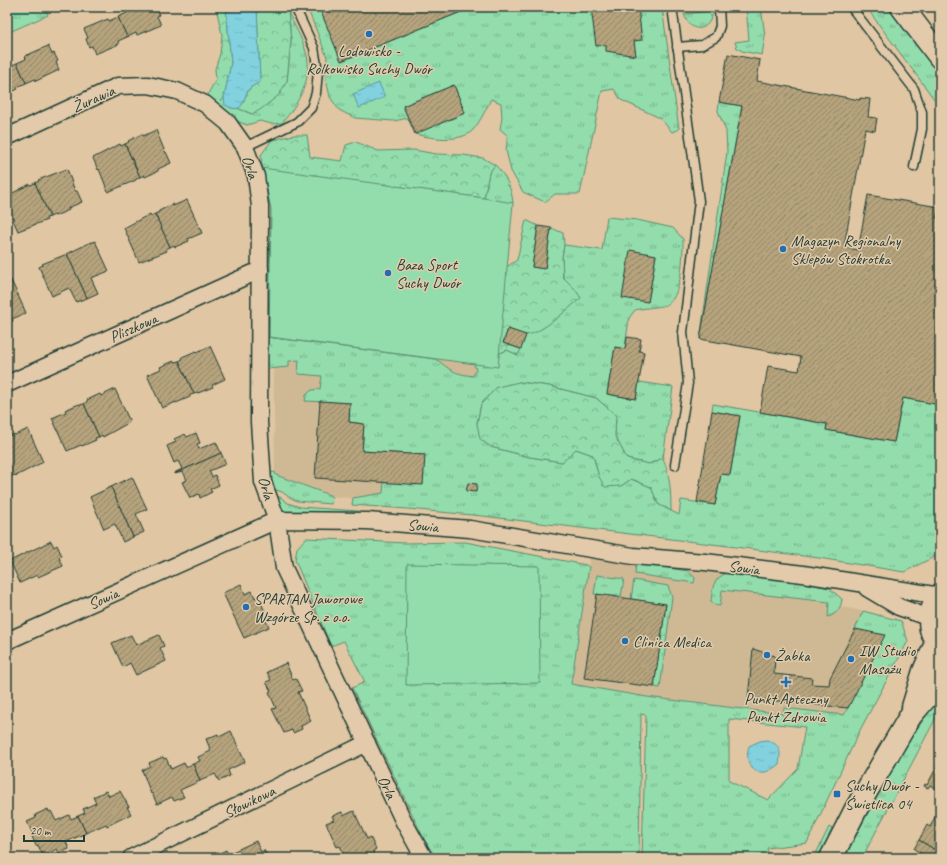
<svg xmlns="http://www.w3.org/2000/svg" width="947" height="865" viewBox="0 0 947 865" font-family="Caveat,sans-serif">
<defs>
<pattern id="grass-tufts" width="24" height="20" patternUnits="userSpaceOnUse"><rect width="24" height="20" fill="#93ddac"/><path d="M3 7l-1-3M5 7V3M7 7l1-3M15 17l-1-3M17 17v-4M19 17l1-3" fill="none" stroke="#77b48d"/></pattern>
<pattern id="forest-crowns" width="20" height="18" patternUnits="userSpaceOnUse"><rect width="20" height="18" fill="#93ddac"/><path d="M2 6a3 3 0 1 1 6 0M12 15a3 3 0 1 1 6 0" fill="none" stroke="#77b48d"/></pattern>
<pattern id="water-ripples" width="26" height="14" patternUnits="userSpaceOnUse"><rect width="26" height="14" fill="#82d1df"/><path d="M2 4q2-2 4 0t4 0M15 11q2-2 4 0t4 0" fill="none" stroke="#70b4c0"/></pattern>
<pattern id="building-hatch" width="6" height="6" patternUnits="userSpaceOnUse"><rect width="6" height="6" fill="#b5a37c"/><path d="M-1 1l2-2M0 6l6-6M5 7l2-2" fill="none" stroke="#938666"/></pattern>
</defs>
<rect width="100%" height="100%" fill="#e0c6a2"/>
<filter id="ink" filterUnits="userSpaceOnUse"><feTurbulence type="fractalNoise" baseFrequency=".025" numOctaves="2"/><feDisplacementMap in="SourceGraphic" scale="8" xChannelSelector="R" yChannelSelector="G"/><feConvolveMatrix kernelMatrix="1 2 1 2 8 2 1 2 1" color-interpolation-filters="sRGB"/></filter>
<g filter="url(#ink)">
<g fill="#cfb995">
<polygon points="273,338 498,367 488,477 455,508 329,496 275,475"/>
<polygon points="590,557 688,571 726,573 795,581 829,588 842,599 841,607 863,611 901,621 908,641 861,728 749,716 571,684"/>
</g>
<g fill="url(#grass-tufts)" stroke="#598d70" fill-rule="evenodd">
<polygon points="7,7 44,7 48,15 7,33"/>
<path d="M307 7H319L342 61 473 7H662L679 129 672 132 660 118 621 100 614 89 602 91 580 194H555L545 202 523 192 511 171 506 150 508 136 500 129 502 118 501 103 491 99C486 109 479 124 472 131 459 143 430 138 415 134L465 113 454 85 403 106 408 118 394 121 355 118 339 110 330 97 325 74 327 57Z"/>
<polygon points="746,7 761,7 765,36 762,55 742,51 737,48 735,42 749,40"/>
<polygon points="866,7 887,7 940,76 940,107"/>
<path d="M713 11C710 32 691 35 684 14Z"/>
<path d="M288 12C294 25 302 38 306 52 314 77 298 104 282 123L272 124 260 121 247 125 234 120 218 104 224 98 226 105 231 108H237L252 114 287 81 291 40Z"/>
<polygon points="719,102 742,106 700,339 727,152 726,131 718,111"/>
<path d="M495 165C505 174 512 189 513 203L496 214 484 198 489 173Z"/>
<path d="M607 217 637 220 673 228 683 239C683 256 682 294 668 304 665 307 641 308 635 310L629 318 625 349 615 347 607 394 636 399 639 382 673 387 663 458 649 464 627 459 615 436 616 415 596 398 549 386 519 382 481 404 477 423 491 447 530 457 562 462 576 449 593 455 599 477 621 486 631 479 651 487 658 504 679 515 681 500 715 505 721 474 730 475 740 416 712 411 713 404 827 424 826 430 894 442 903 398 940 405V554L904 572 819 558 728 546 483 516 408 509 352 505 353 498 383 493 384 482 425 455 362 451 364 424 349 422 350 403 305 401 306 395 312 390 320 389 322 376 298 374 299 360 289 361V367L267 369V337L435 359C441 362 442 364 448 368 454 373 465 375 473 376L476 370 474 364 478 358 498 354 507 350 518 355 526 335C550 326 562 314 580 298L575 289 563 277 562 257 564 245 602 250ZM630 251 656 255 648 302Z"/>
<polygon points="275,472 276,475 332,496 331,504 297,501 289,497 282,492 273,489 270,473"/>
<path d="M274 496 280 497 288 503 300 507 358 511V514C340 514 299 520 284 512 278 508 276 502 274 496Z"/>
<path d="M306 538 405 543 465 542 586 565 589 567 571 684 647 697 783 714 784 708 844 715 884 636 855 629 863 611 901 621 908 641 861 728 807 843 767 848 769 858H642L646 715 641 714 639 858H436L424 839 352 688 365 682 344 641 331 646 295 560 297 548ZM729 719 805 727 798 769 768 800 729 781Z"/>
<polygon points="636,563 688,571 695,578 694,583 635,574"/>
<path d="M726 573 795 581 829 588 842 599C841 608 837 614 828 617L829 602 722 590 720 606 715 605 711 601C713 586 712 581 726 573Z"/>
<polygon points="597,575 624,579 621,597 594,594"/>
<polygon points="634,580 668,586 672,597 660,688 654,687 666,604 631,599"/>
<polygon points="939,698 940,699 940,710 862,858 843,858 906,744"/>
<polygon points="829,827 834,830 821,858 814,858"/>
</g>
<g fill="url(#forest-crowns)" stroke="#598d70">
<polygon points="216,7 226,7 231,63 224,98 218,104 211,100 208,94 216,79 215,69 220,54 222,35"/>
<polygon points="257,7 286,7 288,12 291,40 287,81 279,95 260,110 252,114 237,108 241,106 249,89 260,81"/>
<polygon points="294,135 307,135 310,157 342,161 346,145 356,142 378,151 414,150 436,154 463,155 483,158 495,165 489,173 484,198 384,185 290,340 267,337 271,209 262,168 261,155 272,140"/>
<path d="M526 220 538 226 532 267 545 269 551 228 563 233 564 245 562 257 563 277 575 289 581 298C569 308 541 334 526 335 520 335 513 330 508 329L503 343 521 349 518 355 507 350 498 354 494 259 508 266 517 260Z"/>
<path d="M519 382 549 386 596 398 616 415 615 436 627 459 649 464 663 458C670 476 671 491 671 511L658 504 651 487 631 479 621 486 605 487 599 477 593 455 576 449 562 462 530 457 491 447 480 439 477 424 481 404 497 387Z"/>
</g>
<g fill="#93ddac" stroke="#598d70">
<polygon points="262,168 484,198 513,203 498,367 269,337 271,209"/>
<polygon points="407,564 539,566 540,683 406,685"/>
</g>
<g fill="url(#water-ripples)" stroke="#5a969b">
<path d="M226 7H257L260 82C257 84 252 86 249 89 242 99 245 116 225 105L224 98 231 63Z"/>
<polygon points="379,83 385,97 359,108 353,94"/>
<path d="M767 740C781 745 781 751 779 764 775 767 770 771 765 772 749 774 745 758 749 746L760 741Z"/>
</g>
<g fill="url(#building-hatch)" stroke="#1f3d34">
<polygon points="133,7 156,7 159,15 157,16 161,25 137,35 136,33 127,37 118,17 127,13 126,10"/>
<polygon points="319,7 473,7 341,61"/>
<polygon points="591,7 638,7 642,40 634,41 636,56 606,51 606,45 596,46"/>
<polygon points="118,17 127,37 118,41 119,44 95,54 92,46 89,47 86,39 88,38 84,29 108,19 109,21"/>
<polygon points="48,46 52,54 54,53 58,61 56,62 59,70 36,81 35,79 26,83 17,63 26,59 25,56"/>
<polygon points="728,54 760,60 757,81 860,100 860,98 870,99 868,117 877,118 875,131 865,129 844,247 858,250 868,195 939,207 936,218 940,219 940,405 903,398 894,442 826,430 827,424 760,412 768,366 799,371 801,357 700,339 742,106 719,102"/>
<polygon points="17,63 26,83 17,87 18,89 7,94 7,66 8,67"/>
<polygon points="454,85 465,113 415,134 403,106"/>
<polygon points="156,130 165,152 166,152 171,163 158,169 158,171 145,177 144,175 140,177 125,144 129,142 128,141 142,134 143,136"/>
<polygon points="120,144 121,146 125,144 140,177 136,179 136,180 108,192 99,169 98,170 93,158"/>
<polygon points="67,169 75,191 77,191 82,202 68,208 69,210 55,216 54,215 50,217 35,183 39,181 38,180"/>
<polygon points="35,183 50,217 46,218 47,220 18,231 13,220 14,219 7,206 7,196 30,184 31,185"/>
<polygon points="187,200 202,233 188,239 189,241 175,247 174,245 170,247 155,214 159,212 159,211 173,204 173,206"/>
<polygon points="150,214 151,216 155,214 170,247 166,249 167,251 139,262 124,228"/>
<polygon points="538,226 551,228 545,269 532,267"/>
<polygon points="95,241 109,271 91,278 98,293 87,298 67,254 91,242 91,243"/>
<polygon points="630,250 656,255 648,302 622,298"/>
<polygon points="67,254 87,298 76,302 69,288 52,296 39,267 43,265 42,264"/>
<polygon points="11,280 26,313 12,319 13,321 7,324 7,282"/>
<polygon points="508,329 526,335 521,349 503,343"/>
<polygon points="627,337 641,339 639,351 644,352 636,399 607,394 615,347 625,349"/>
<polygon points="210,346 225,379 212,385 213,387 198,393 198,392 194,394 179,361 183,359 182,357 196,351 197,352"/>
<polygon points="174,361 175,362 179,361 194,394 190,395 190,397 176,403 176,402 162,408 147,375 161,369 160,367"/>
<polygon points="115,389 130,422 103,437 102,435 99,437 84,404 87,402 87,400 100,394 101,396"/>
<polygon points="320,401 350,403 349,422 364,424 362,451 425,455 423,485 315,478"/>
<polygon points="79,404 80,405 84,404 99,437 95,438 96,440 82,446 81,445 67,451 52,418 66,412 65,410"/>
<polygon points="712,411 740,416 730,475 721,474 715,505 697,502"/>
<polygon points="28,429 43,462 16,476 16,475 11,476 7,467 7,437 14,434 15,435"/>
<polygon points="196,433 200,443 197,444 199,449 216,442 221,453 174,474 174,473 182,469 178,461 174,463 167,446 176,442 174,439 185,434 187,437"/>
<polygon points="221,453 226,464 209,471 212,477 215,475 219,485 210,489 212,492 200,498 199,494 190,498 182,482 187,480 183,472 174,474"/>
<polygon points="132,477 147,509 136,514 144,532 133,537 111,487"/>
<polygon points="468,483 477,484 476,492 466,491"/>
<polygon points="111,487 133,537 123,542 115,524 104,529 90,497"/>
<polygon points="51,541 54,547 57,545 62,556 59,557 63,566 38,577 37,575 20,583 10,561"/>
<polygon points="241,584 245,594 252,591 255,598 258,596 267,616 264,617 269,627 244,638 223,593"/>
<polygon points="597,594 666,604 654,687 584,678"/>
<polygon points="855,629 885,635 848,708 748,698 753,649 775,656 774,674 812,678 811,684 829,685 830,678"/>
<polygon points="131,635 136,645 159,635 164,646 160,648 166,661 136,675 130,663 123,667 112,643"/>
<polygon points="286,663 293,680 296,679 302,691 298,692 311,721 301,726 302,729 293,733 292,730 284,733 272,709 276,708 269,692 271,691 266,682 271,680 267,672"/>
<polygon points="231,731 245,762 228,770 230,776 219,781 215,774 200,781 193,764 200,761 198,757 211,751 206,739 218,734 219,737"/>
<polygon points="163,757 164,759 166,758 171,769 184,763 186,767 193,764 200,781 180,790 184,797 174,801 172,797 157,804 152,793 151,794 142,770 150,766 149,763"/>
<polygon points="939,760 940,761 940,791 930,785 928,788 924,786 925,784 927,785 939,763 938,762"/>
<polygon points="106,791 109,796 120,791 129,807 127,807 131,814 107,826 106,824 86,833 78,816 85,813 83,809 96,803 93,797"/>
<polygon points="48,809 49,812 51,811 56,821 69,815 71,819 78,816 86,833 66,842 69,849 59,853 57,849 43,856 38,845 36,846 31,834 33,834 27,822 36,818 35,815"/>
<polygon points="354,811 367,839 370,837 376,849 373,851 376,858 346,858 340,846 337,847 326,823 334,820 332,816 342,812 343,816"/>
<polygon points="935,817 940,820 940,853 919,840 927,825 930,827"/>
<polygon points="919,840 940,853 938,858 929,858 914,849"/>
<polygon points="256,841 261,852 264,850 268,858 215,858 214,856 226,850 228,854"/>
<polygon points="7,845 8,845 13,856 12,858 7,858"/>
</g>
<g fill="none" stroke-linecap="round" stroke-linejoin="round">
<defs>
<g id="lane">
<polyline points="672,7 699,201 683,332 688,383 675,465"/>
<polyline points="851,7 914,89 922,112 922,129 914,167"/>
<polyline points="677,47 702,45 716,37 720,26 719,7"/>
<polyline points="245,147 297,122 311,108 316,93 318,71 314,48 295,7"/>
</g>
<g id="street">
<polyline points="7,137 118,86 148,85 177,91 205,104 228,123 245,147 256,176 260,206 259,422 263,482 277,520 284,568 404,822 424,858"/>
<polyline points="7,384 260,270"/>
<polyline points="867,588 899,607 930,618"/>
<polyline points="7,641 277,520 367,521 470,529 633,556 705,562 803,574 940,596"/>
<polyline points="131,858 367,743"/>
</g>
<g id="secondary">
<polyline points="902,7 940,57"/>
<path d="M940 595C929 610 925 630 940 644"/>
<polyline points="913,707 924,671 937,641"/>
<polyline points="831,858 856,809 911,715 940,681"/>
</g>
</defs>
<use href="#lane" stroke="#1f3d34" stroke-width="11"/>
<use href="#street" stroke="#1f3d34" stroke-width="19"/>
<use href="#secondary" stroke="#1f3d34" stroke-width="25"/>
<use href="#lane" stroke="#e3caab" stroke-width="8"/>
<use href="#street" stroke="#e3caab" stroke-width="16"/>
<use href="#secondary" stroke="#e3caab" stroke-width="22"/>
</g>
</g>
<g fill="#1f6fb2" stroke="#e3caab" stroke-width="1.5">
<circle cx="369" cy="34" r="4"/>
<circle cx="783" cy="249" r="4"/>
<circle cx="388" cy="273" r="4"/>
<circle cx="246" cy="607" r="4"/>
<circle cx="625" cy="641" r="4"/>
<circle cx="767" cy="655" r="4"/>
<circle cx="851" cy="659" r="4"/>
<path d="M784 676h4v4h4v4h-4v4h-4v-4h-4v-4h4z"/>
<rect x="833" y="790" width="8" height="8" rx="2"/>
</g>
<g text-anchor="middle" stroke-width="3" stroke-linejoin="round" paint-order="stroke">
<g font-size="16" fill="#1f3d34" stroke="#e3caab" text-anchor="start">
<text x="369" y="56" text-anchor="middle">Lodowisko -<tspan x="369" dy="18">Rolkowisko Suchy Dwór</tspan></text>
<text x="791" y="246">Magazyn Regionalny<tspan x="791" dy="18">Sklepów Stokrotka</tspan></text>
<text x="396" y="270">Baza Sport<tspan x="396" dy="18">Suchy Dwór</tspan></text>
<text x="254" y="604">SPARTAN Jaworowe<tspan x="254" dy="18">Wzgórze Sp. z o.o.</tspan></text>
<text x="633" y="647">Clinica Medica</text>
<text x="859" y="656">IW Studio<tspan x="859" dy="18">Masażu</tspan></text>
<text x="775" y="661">Żabka</text>
<text x="786" y="704" text-anchor="middle">Punkt Apteczny<tspan x="786" dy="18">Punkt Zdrowia</tspan></text>
<text x="845" y="791">Suchy Dwór -<tspan x="845" dy="18">Świetlica 04</tspan></text>
</g>
<g font-size="16" fill="#1f3d34" stroke="#e3caab">
<text transform="translate(93 98) rotate(-24)" y="6">Żurawia</text>
<text transform="translate(251 167) rotate(72)" y="6">Orla</text>
<text transform="translate(133 327) rotate(-24)" y="6">Pliszkowa</text>
<text transform="translate(267 488) rotate(75)" y="6">Orla</text>
<text transform="translate(423 525) rotate(5)" y="6">Sowia</text>
<text transform="translate(744 567) rotate(7)" y="6">Sowia</text>
<text transform="translate(103 598) rotate(-24)" y="6">Sowia</text>
<text transform="translate(388 787) rotate(65)" y="6">Orla</text>
<text transform="translate(249 801) rotate(-26)" y="6">Słowikowa</text>
</g>
</g>
<rect width="947" height="865" fill="none" stroke="#e3caab" stroke-width="24"/>
<rect x="12" y="12" width="923" height="841" fill="none" stroke="#1f3d34" stroke-width="1.5" filter="url(#ink)"/>
<path d="M24 835v6h60v-6" fill="none" stroke="#1f3d34" stroke-width="2"/>
<text x="30" y="835" font-size="12" fill="#1f3d34" stroke="#e3caab" stroke-width="3" paint-order="stroke">20 m</text>
</svg>
